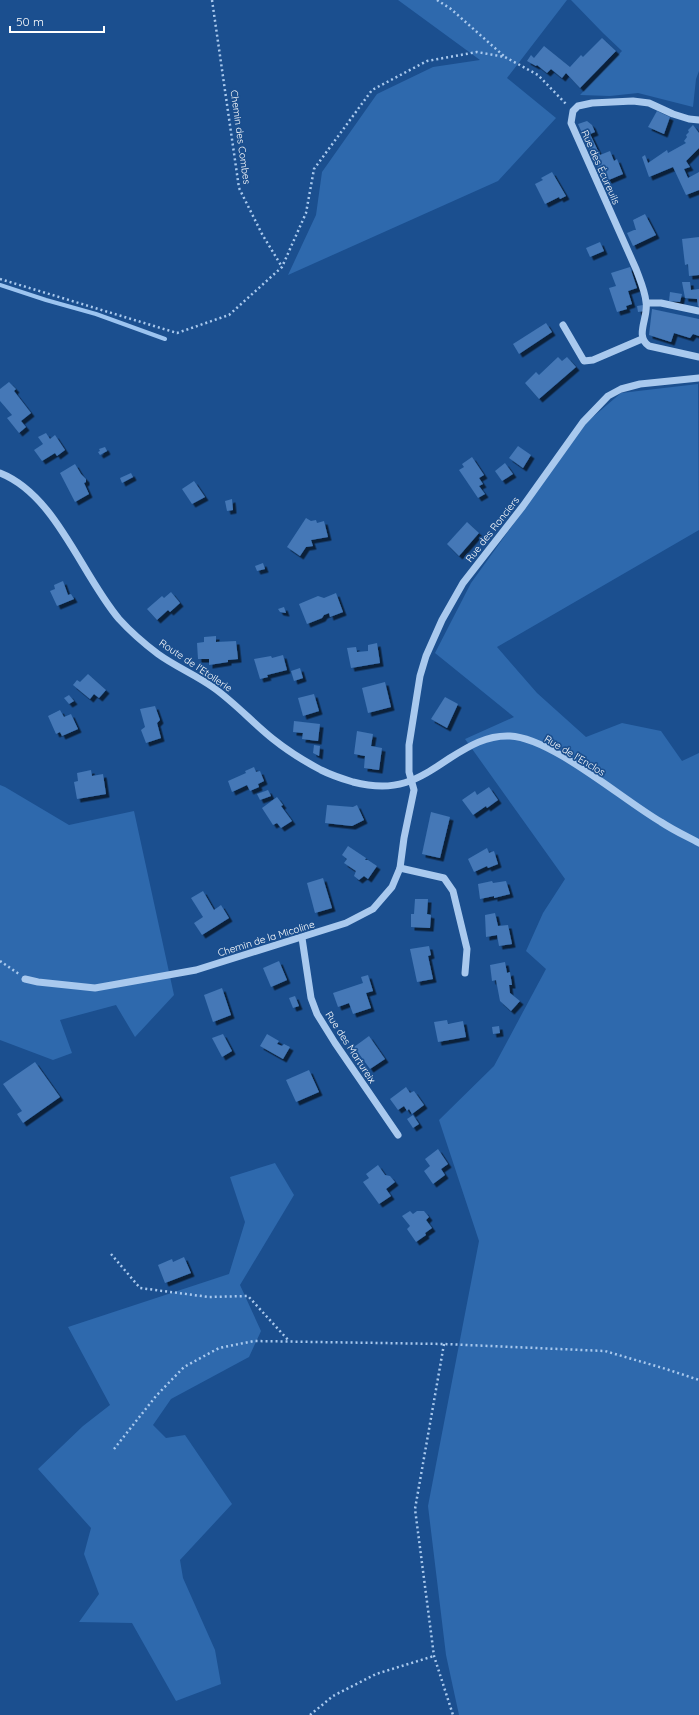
<svg xmlns="http://www.w3.org/2000/svg" width="699" height="1715" viewBox="0 0 699 1715" font-family="Quicksand,sans-serif">
<defs>
<filter id="shadow"><feDropShadow dx="3.5" dy="3.5" stdDeviation="0" flood-color="#0009"/></filter>
</defs>
<rect width="100%" height="100%" fill="#1b4f8f"/>
<g fill="#2e69ad">
<polygon points="398,0 567,0 507,78 556,118 498,181 288,275 316,215 322,172 377,94 433,67 480,60"/>
<polygon points="571,0 699,0 699,71 696,79 693,107 638,93 610,96 580,95 622,51 603,33"/>
<polygon points="698,384 699,530 497,647 537,693 586,737 622,723 661,731 682,761 699,753 699,1715 459,1715 446,1655 428,1506 479,1241 439,1120 494,1066 546,969 526,951 543,913 565,879 465,739 514,717 435,653 471,583 587,422 621,393"/>
<polygon points="0,785 5,787 69,825 134,811 174,995 135,1037 116,1005 60,1020 72,1053 53,1060 0,1040"/>
<polygon points="275,1163 294,1195 240,1285 261,1331 249,1357 171,1399 153,1425 166,1438 185,1435 232,1504 180,1560 183,1578 215,1650 221,1684 176,1701 132,1623 79,1622 99,1594 84,1554 91,1528 38,1469 83,1426 110,1405 68,1327 229,1274 245,1222 230,1177"/>
</g>
<g fill="none" stroke-linecap="round" stroke-linejoin="round">
<polyline stroke="#9cc4f0" stroke-width="4" points="0,285 46,300 96,314 165,339"/>
</g>
<g fill="#4478b7" filter="url(#shadow)">
<polygon points="602,38 616,51 580,88 566,73 562,78 551,69 547,73 537,65 536,66 527,61 531,55 534,58 544,46 570,67 581,55 583,57"/>
<polygon points="657,111 670,117 664,134 648,127"/>
<polygon points="587,121 592,125 595,132 590,134 600,155 610,151 614,161 617,159 623,174 604,182 578,124"/>
<polygon points="693,125 699,133 699,148 686,161 690,167 684,169 688,178 699,172 699,190 686,195 673,167 649,177 642,157 645,155 648,163 667,150 668,153 686,143 684,141 687,137 686,135 689,132 688,130"/>
<polygon points="552,172 566,196 560,199 559,197 545,204 535,184 543,180 541,178"/>
<polygon points="645,214 656,235 633,246 627,233 634,230 636,230 633,220"/>
<polygon points="699,237 699,275 689,276 688,264 685,265 682,239"/>
<polygon points="600,242 604,251 590,257 586,248"/>
<polygon points="630,267 637,288 628,291 632,304 626,306 627,309 617,312 609,288 616,286 611,273"/>
<polygon points="682,282 690,282 691,290 699,289 699,306 698,307 697,299 685,298"/>
<polygon points="670,292 682,294 680,302 669,301"/>
<polygon points="643,305 644,311 638,312 637,306"/>
<polygon points="652,309 699,319 699,336 693,334 690,338 674,333 671,342 649,335"/>
<polygon points="546,323 552,332 519,354 513,344"/>
<polygon points="558,357 562,361 567,357 576,367 539,399 525,383 536,372 539,375"/>
<polygon points="9,382 16,389 14,391 31,413 21,421 26,427 19,433 7,418 12,415 0,401 0,389"/>
<polygon points="46,433 50,439 55,435 65,450 57,456 55,453 42,461 34,450 43,444 38,437"/>
<polygon points="518,446 531,455 523,468 509,458"/>
<polygon points="105,447 107,451 100,455 98,452 100,451 99,449"/>
<polygon points="472,457 484,475 479,478 483,484 479,486 485,494 478,498 459,470 464,467 462,464"/>
<polygon points="505,463 513,474 502,481 495,471"/>
<polygon points="75,464 81,474 86,479 86,482 84,483 89,494 75,502 60,473"/>
<polygon points="131,473 133,477 122,483 120,478"/>
<polygon points="194,481 205,497 192,504 182,489"/>
<polygon points="232,499 233,510 227,511 225,501"/>
<polygon points="306,518 311,521 316,520 317,523 324,521 328,537 311,540 313,546 306,547 300,556 287,547"/>
<polygon points="467,522 479,533 459,556 447,544"/>
<polygon points="263,563 265,569 257,571 255,566"/>
<polygon points="63,581 68,595 71,594 74,599 57,606 50,591 55,589 54,585"/>
<polygon points="171,592 180,603 170,612 168,610 157,620 147,609 162,596 164,598"/>
<polygon points="336,593 343,612 330,617 329,613 324,615 322,618 307,624 299,604 318,596 324,598"/>
<polygon points="284,607 286,613 280,612 278,609"/>
<polygon points="216,636 216,642 236,641 238,659 228,660 228,662 209,665 209,659 198,659 197,643 204,642 204,637"/>
<polygon points="377,643 380,663 351,668 347,648 356,647 357,652 368,651 368,645"/>
<polygon points="283,655 287,670 267,675 268,677 260,679 254,659 271,656 272,658"/>
<polygon points="300,668 303,678 294,681 291,671"/>
<polygon points="88,674 106,690 99,698 94,694 90,699 73,685 77,680 80,682"/>
<polygon points="385,682 391,707 368,713 362,688"/>
<polygon points="314,694 319,711 303,716 298,698"/>
<polygon points="69,695 74,701 69,704 64,698"/>
<polygon points="445,697 458,704 447,728 431,719"/>
<polygon points="155,706 160,720 157,723 161,738 146,743 141,730 145,727 140,709"/>
<polygon points="60,710 64,717 71,714 78,729 62,736 60,732 56,734 48,716"/>
<polygon points="294,721 320,724 318,741 302,739 303,733 293,732"/>
<polygon points="357,731 373,734 371,746 382,748 379,770 364,768 365,756 354,754"/>
<polygon points="314,745 320,746 319,756 313,753"/>
<polygon points="254,767 256,772 260,771 264,781 258,784 259,787 250,791 247,785 232,792 228,781 246,773 245,771"/>
<polygon points="91,770 92,776 103,774 106,794 77,799 74,782 78,781 77,773"/>
<polygon points="489,787 498,800 487,808 486,806 473,815 462,800 475,791 477,795"/>
<polygon points="268,790 271,796 260,800 257,794"/>
<polygon points="277,797 283,805 281,806 292,821 281,828 277,823 273,825 262,808"/>
<polygon points="327,805 353,807 357,805 364,820 352,826 325,823"/>
<polygon points="431,812 450,817 440,858 422,854"/>
<polygon points="348,846 366,858 365,860 368,860 377,866 368,879 364,876 359,880 354,876 356,871 344,863 347,859 342,855"/>
<polygon points="487,848 489,853 494,851 498,864 488,868 487,866 474,872 468,859"/>
<polygon points="323,878 332,908 315,913 307,883"/>
<polygon points="492,881 493,883 506,881 510,894 494,898 494,896 480,899 478,884"/>
<polygon points="203,891 214,910 221,905 229,918 202,935 194,923 203,917 191,898"/>
<polygon points="415,899 428,899 427,914 431,915 430,928 411,927 411,914 414,914"/>
<polygon points="495,913 498,926 508,925 512,944 499,946 497,935 486,937 485,915"/>
<polygon points="429,946 431,955 428,956 433,979 417,982 410,949"/>
<polygon points="279,961 287,980 271,987 263,968"/>
<polygon points="505,962 507,973 510,972 512,985 509,985 510,993 520,1001 511,1011 500,1001 496,980 492,981 490,965"/>
<polygon points="368,975 373,991 366,993 371,1008 353,1014 349,1003 338,1007 333,993 363,983 361,977"/>
<polygon points="222,988 231,1015 213,1022 204,995"/>
<polygon points="295,996 299,1006 293,1008 289,998"/>
<polygon points="447,1020 448,1024 463,1021 466,1037 438,1042 434,1022"/>
<polygon points="499,1026 500,1033 493,1034 492,1027"/>
<polygon points="223,1034 232,1051 222,1057 212,1038"/>
<polygon points="267,1034 279,1041 277,1044 282,1046 284,1044 290,1047 283,1059 260,1046"/>
<polygon points="369,1036 385,1059 370,1069 354,1047"/>
<polygon points="35,1062 60,1097 23,1123 17,1114 22,1111 3,1084"/>
<polygon points="309,1070 319,1092 296,1102 286,1080"/>
<polygon points="406,1087 410,1093 414,1091 424,1105 412,1114 409,1109 407,1111 404,1106 398,1110 390,1099"/>
<polygon points="413,1115 419,1124 413,1128 407,1119"/>
<polygon points="438,1149 448,1164 441,1169 445,1175 433,1184 424,1171 430,1166 425,1159"/>
<polygon points="378,1165 385,1175 390,1176 395,1182 386,1189 391,1196 379,1204 363,1182 369,1178 366,1174"/>
<polygon points="410,1211 413,1214 417,1211 424,1211 429,1217 426,1220 432,1228 425,1233 426,1235 416,1242 407,1229 410,1226 402,1216"/>
<polygon points="184,1257 191,1273 165,1283 158,1265 172,1259 173,1262"/>
</g>
<g fill="none" stroke-linecap="round" stroke-linejoin="round">
<g stroke="#a9c9ee" stroke-width="2.5" stroke-dasharray="2 3" stroke-linecap="butt">
<polyline points="212,0 239,188 262,234 282,267"/>
<polyline points="437,0 451,9 505,57"/>
<polyline points="0,279 177,333 229,315 282,267 306,213 314,169 372,90 427,61 477,52 505,57 538,75 567,105"/>
<polyline points="0,961 19,974"/>
<polyline points="111,1254 140,1288 209,1297 248,1296 289,1341"/>
<polyline points="444,1344 415,1509 434,1656 453,1715"/>
<polyline points="114,1449 156,1396 184,1367 219,1348 254,1341 444,1344 605,1351 666,1369 699,1380"/>
<polyline points="310,1715 333,1696 376,1674 434,1656"/>
</g>
<g stroke="#a9c9ee" stroke-width="7">
<path d="M699 120 689 119 673 114 649 103 633 101 592 103 578 106 573 111 571 123 636 269C640 280 645 291 646 302 649 317 634 336 649 346L699 357"/>
<polyline points="647,303 661,303 699,311"/>
<polyline points="563,325 584,361 593,360 642,339"/>
<path d="M0 473C56 495 81 574 119 619 129 630 146 645 158 654 176 667 196 675 214 688 235 703 253 723 273 739 288 751 304 761 321 770 331 775 343 779 353 782 396 793 416 781 450 758 469 746 487 735 510 736 552 738 623 800 661 822 673 830 686 836 699 843"/>
<polyline points="400,868 444,878 453,891 467,949 465,973"/>
<polyline points="302,938 311,998 317,1014 335,1043 398,1135"/>
<polyline points="25,979 38,982 95,988 196,970 346,923 373,909 392,887 400,868 404,838 414,790 409,772 409,745 420,676 426,656 442,620 463,583 523,506 583,422 608,396 621,389 640,384 699,378"/>
</g>
</g>
<g text-anchor="middle" stroke-width="3.5" stroke-linejoin="round" paint-order="stroke">
<g font-size="10" fill="#fff" stroke="#1b4f8f">
<text transform="translate(241 137) rotate(82)" y="4">Chemin des Combes</text>
<text transform="translate(601 167) rotate(66)" y="4">Rue des Écureuils</text>
<text transform="translate(492 529) rotate(-52)" y="4">Rue des Ronciers</text>
<text transform="translate(196 665) rotate(34)" y="4">Route de l'Etoilerie</text>
<text transform="translate(575 755) rotate(31)" y="4">Rue de l'Enclos</text>
<text transform="translate(266 938) rotate(-17)" y="4">Chemin de la Micoline</text>
<text transform="translate(351 1047) rotate(57)" y="4">Rue des Martureix</text>
</g>
</g>
<path d="M10 26v6h94v-6" fill="none" stroke="#ffffff" stroke-width="2"/>
<text x="16" y="26" font-size="12" fill="#ffffff" stroke="#1b4f8f" stroke-width="3" paint-order="stroke">50 m</text>
</svg>
